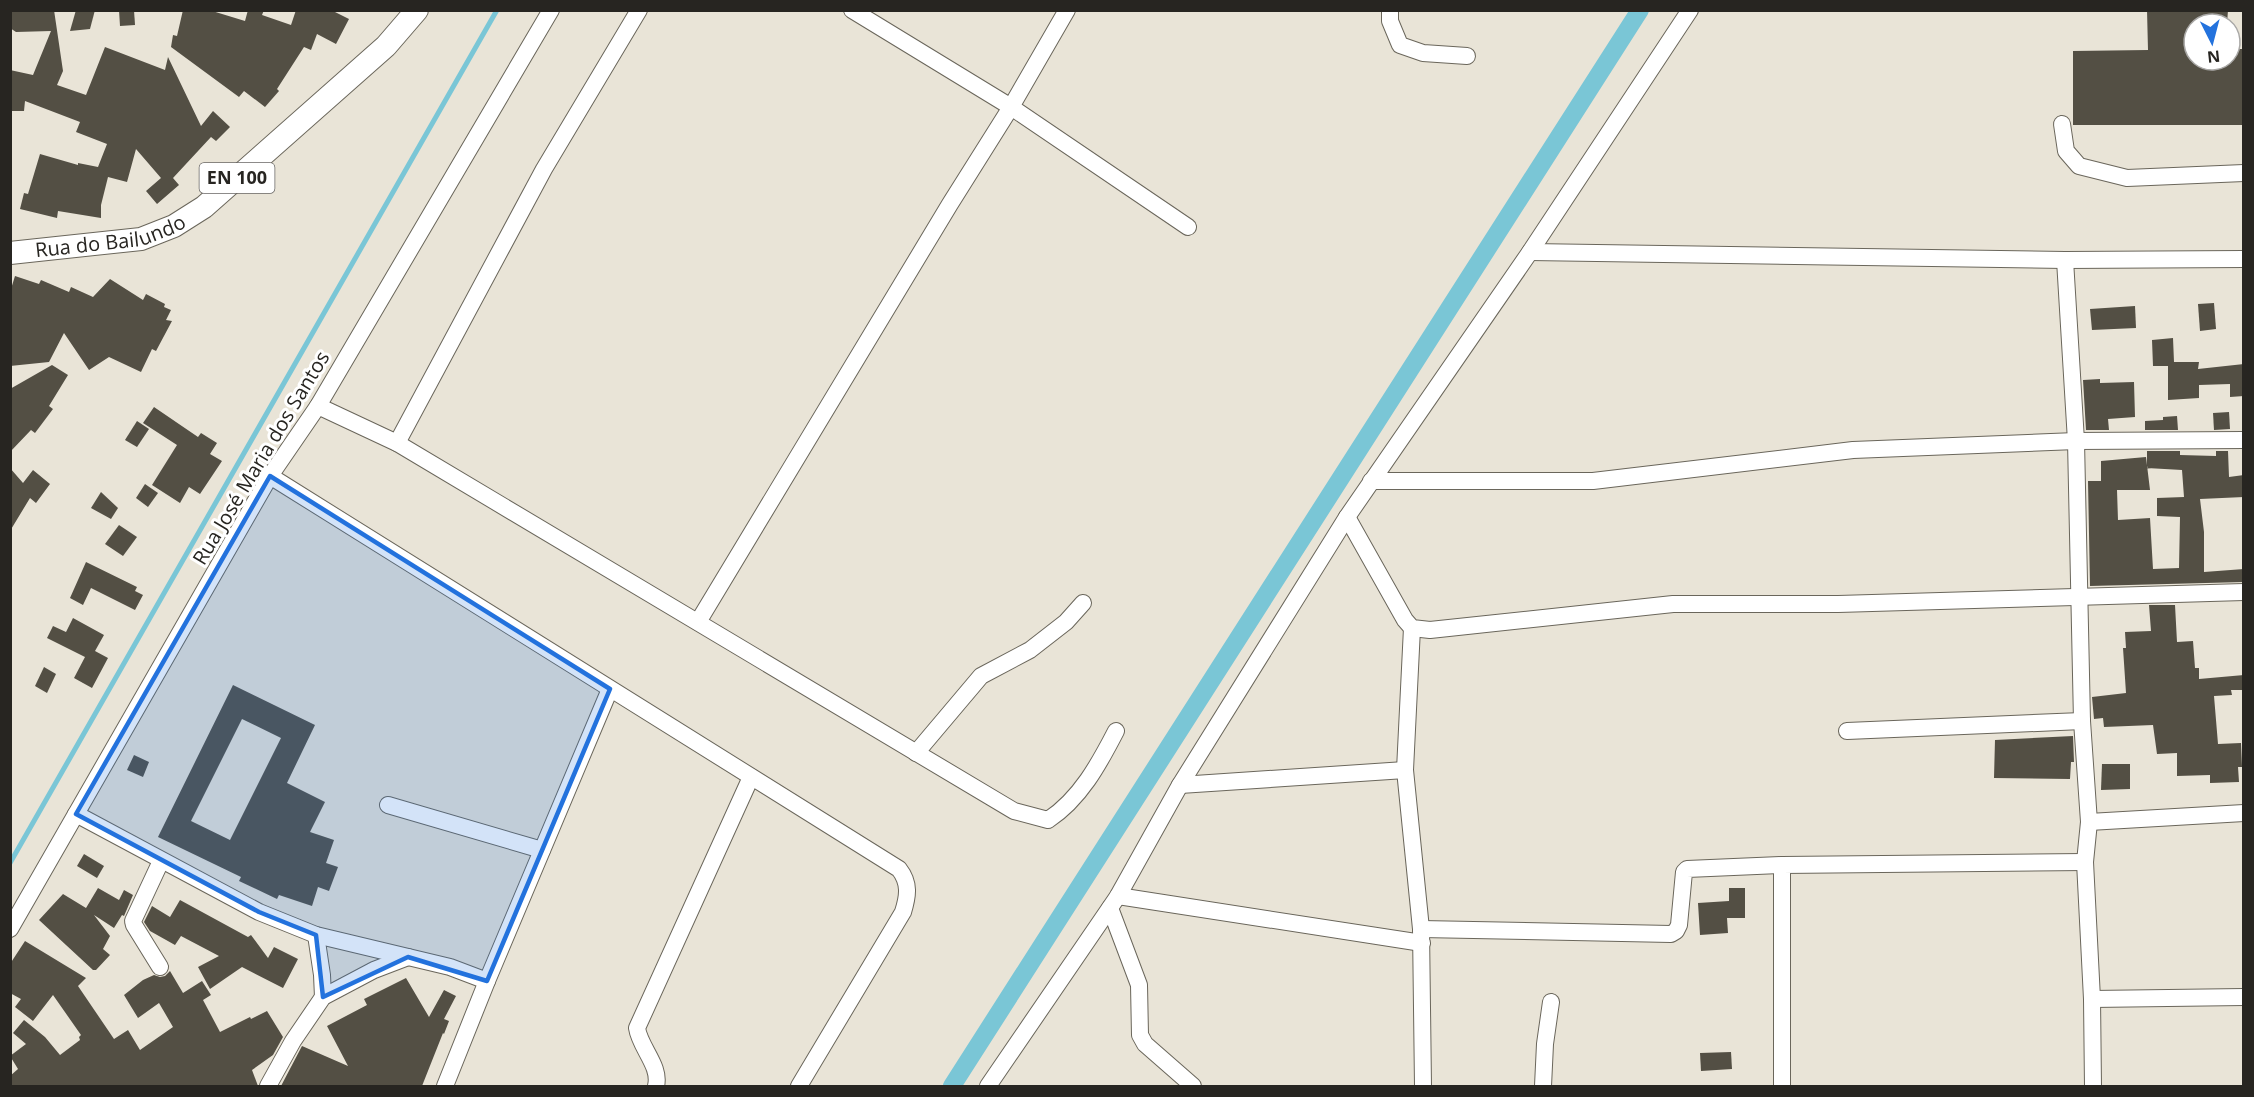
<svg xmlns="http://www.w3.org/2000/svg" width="2254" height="1097" viewBox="0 0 2254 1097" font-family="'Open Sans',sans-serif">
<rect width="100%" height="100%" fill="#e9e4d7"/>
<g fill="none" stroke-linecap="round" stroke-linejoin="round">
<polyline stroke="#7ac6d6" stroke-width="5" points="10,863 497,10"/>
<polyline stroke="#7ac6d6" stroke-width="18" points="952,1086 1640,10"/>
</g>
<g fill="#534f44" fill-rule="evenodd">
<polygon points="10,10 54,10 63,71 57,85 86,95 105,47 165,70 168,57 201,126 213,111 230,127 216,141 211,137 173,178 179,185 157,204 146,191 161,178 136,149 127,182 108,177 101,205 101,218 58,211 57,218 20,209 24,193 28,194 40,154 78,165 78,163 98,167 107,144 76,132 80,122 25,101 24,111 10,111 10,70 33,75 51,31 16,32 10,28"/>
<polygon points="76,10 95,10 90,29 70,31"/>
<polygon points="119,10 134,10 135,25 120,26"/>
<polygon points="183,10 209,10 245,21 248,10 264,10 262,15 291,25 296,10 331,10 349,19 336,44 317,34 311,50 304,47 277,89 279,91 265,107 244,91 239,97 171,47 173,35 177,36"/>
<polygon points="2147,10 2228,10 2227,24 2194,24 2194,60 2230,60 2230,49 2244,49 2244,125 2073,125 2073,51 2148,50"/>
<polygon points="15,276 39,284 41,280 69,292 71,287 93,297 110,279 143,300 146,294 165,304 164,307 171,310 166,320 172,321 156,351 152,349 141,372 109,357 89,370 64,333 49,362 10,366 10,292"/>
<polygon points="2214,303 2216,329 2200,331 2198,304"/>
<polygon points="2135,306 2136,328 2092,330 2090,309"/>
<polygon points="2173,338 2174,362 2199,362 2198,369 2244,364 2244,396 2230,397 2230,384 2199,385 2199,398 2168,400 2168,366 2153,366 2152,340"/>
<polygon points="52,365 68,375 49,406 53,409 35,433 31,430 10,452 10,389"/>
<polygon points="2100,379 2100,383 2134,382 2135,417 2108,419 2109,430 2086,430 2083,380"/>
<polygon points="154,407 198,437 201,433 217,443 210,454 222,461 200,494 189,487 180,503 152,485 177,445 143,423"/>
<polygon points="2229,412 2230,429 2214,430 2213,413"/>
<polygon points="2177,416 2178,430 2145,430 2145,421 2163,420 2163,417"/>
<polygon points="137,421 149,429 137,447 125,440"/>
<polygon points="2147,451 2180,451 2180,455 2216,456 2216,451 2228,451 2229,477 2244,475 2244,497 2200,499 2204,532 2204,572 2244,569 2244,582 2090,586 2088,481 2101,481 2101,461 2146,457 2150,490 2117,490 2118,520 2150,518 2153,569 2179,568 2180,517 2157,516 2157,498 2184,497 2182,470 2147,468"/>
<polygon points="10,468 23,483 33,470 50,484 36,503 30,498 10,531"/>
<polygon points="145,484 158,493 148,507 136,498"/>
<polygon points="101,492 118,508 111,519 91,508"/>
<polygon points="119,525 137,537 123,556 105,544"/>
<polygon points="86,562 137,587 135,591 143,595 135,610 91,588 83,605 70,598"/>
<polygon points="2149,605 2175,605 2177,642 2193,641 2195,668 2199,668 2199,679 2244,675 2244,690 2231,690 2232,695 2214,696 2218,744 2241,743 2242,767 2238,767 2239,782 2210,783 2210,775 2177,776 2177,753 2157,754 2153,725 2104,727 2103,718 2094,719 2092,697 2126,693 2123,648 2126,648 2125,632 2151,631"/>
<polygon points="73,618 104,635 95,651 108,658 92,688 74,678 85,657 47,638 53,626 66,632"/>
<polygon points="44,667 56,674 47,693 35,686"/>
<path d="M233 685 315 725 287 783 325 802 310 832 334 840 326 863 338 867 329 891 318 887 312 906 279 895 277 899 239 881 241 877 158 837ZM242 719 281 738 230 840 191 821Z"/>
<polygon points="2073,736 2074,762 2071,762 2070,779 1994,778 1995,740"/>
<polygon points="134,755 149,762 143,777 127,770"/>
<polygon points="2102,764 2130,764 2130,789 2101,790"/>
<polygon points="84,854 104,866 97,878 77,866"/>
<polygon points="98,888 119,900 124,890 133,895 124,916 122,915 114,928 94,915 110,936 103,949 110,955 96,970 93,970 39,920 63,894 86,908"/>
<polygon points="1729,888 1745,888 1745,918 1727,918 1728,933 1700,935 1698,903 1729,901"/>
<polygon points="180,900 248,937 251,935 268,958 274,947 298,959 283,988 242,967 210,989 198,967 219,956 181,936 175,945 150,931 144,922 152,906 170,917"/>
<polygon points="25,941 86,978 78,986 114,1039 128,1030 140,1050 173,1027 159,1003 138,1018 124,995 143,980 154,975 160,977 165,976 170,971 183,993 202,981 211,995 203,1000 220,1032 250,1017 251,1019 267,1011 283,1037 273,1055 252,1070 258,1086 10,1086 10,1076 18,1069 10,1056 26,1044 13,1033 24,1020 45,1037 60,1055 80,1040 79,1037 81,1035 53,995 33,1021 15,1007 21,999 10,993 10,964"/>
<polygon points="406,978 429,1017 444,990 456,996 444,1019 449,1021 444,1034 443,1033 422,1086 281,1086 302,1046 348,1066 327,1026 367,1005 364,999"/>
<polygon points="1731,1052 1732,1069 1701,1071 1700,1053"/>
</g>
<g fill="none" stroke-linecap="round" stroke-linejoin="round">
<defs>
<g id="minor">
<polyline points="852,10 1011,107 1188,227"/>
<polyline points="1390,10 1390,21 1400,45 1423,53 1467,56"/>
<polyline points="2062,124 2066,151 2079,166 2127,178 2244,173"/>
<polyline points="1530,252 2065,260 2244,259"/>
<polyline points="2065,260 2076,441 2082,721 2089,822 2085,862 2092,999 2093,1086"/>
<path d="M318 406 397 443 1014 811 1048 820C1080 799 1099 764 1116 731"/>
<polyline points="397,443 544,169 639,10"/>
<path d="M270 476 899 869C910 883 908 896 903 912L799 1086"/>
<polyline points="1371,481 1593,481 1853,450 2076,441 2244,440"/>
<polyline points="1347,517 1405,620 1412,628 1430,630 1673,604 1838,604 2244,592"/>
<polyline points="698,622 950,204 1011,107 1067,10"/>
<polyline points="1412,628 1405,770 1421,929 1423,1086"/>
<polyline points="1847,731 2082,721"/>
<polyline points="916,753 981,676 1030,650 1066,622 1083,603"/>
<polyline points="1180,785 1405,770"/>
<polyline points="388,805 542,850"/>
<polyline points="76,814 259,912 316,935 450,967 487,981"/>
<polyline points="2089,822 2244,813"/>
<polyline points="1118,896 1422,943"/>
<polyline points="1110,908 1139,985 1140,1035 1145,1044 1193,1086"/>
<polyline points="10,929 270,476 318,406 551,10"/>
<polyline points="1421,929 1671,934 1676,931 1679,925 1684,872 1687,869 1782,865"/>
<polyline points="316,935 322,975 323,997"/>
<polyline points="160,967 134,925 133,921 161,861"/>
<polyline points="2092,999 2244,997"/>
<polyline points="268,1086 293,1041 323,997 374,970 408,957"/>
<polyline points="445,1086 487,981 610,689"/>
<path d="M656 1086C661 1066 640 1048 637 1028L751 777"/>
<polyline points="988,1086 1118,896 1180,785 1347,517 1530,252 1690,10"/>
<polyline points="1543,1086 1545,1044 1551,1002"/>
<polyline points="1782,1086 1782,865 2085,862"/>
</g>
<g id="major">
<path id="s1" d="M10 253 141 239 174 226 204 207 386 46 417 10"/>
</g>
</defs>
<use href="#minor" stroke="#6a665b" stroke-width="18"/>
<use href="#major" stroke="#6a665b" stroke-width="24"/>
<use href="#minor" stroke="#fff" stroke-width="16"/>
<use href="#major" stroke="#fff" stroke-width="22"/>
</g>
<path fill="#2372dd" fill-opacity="0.2" stroke="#2372dd" stroke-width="4.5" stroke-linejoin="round" d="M270 476 610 689 487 981 408 957 323 997 316 935 259 912 76 814Z"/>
<g text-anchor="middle" stroke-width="6" stroke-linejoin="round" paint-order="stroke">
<rect fill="#fff" stroke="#686664" stroke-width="1.5" x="199.5" y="163" width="75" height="30" rx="4.5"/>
<g font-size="18" font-weight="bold" fill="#272521">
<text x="237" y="184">EN 100</text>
</g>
<g font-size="20" fill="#272521" stroke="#fff">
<text dy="7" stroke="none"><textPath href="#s1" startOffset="102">Rua do Bailundo</textPath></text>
<text transform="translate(261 458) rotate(-59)" y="7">Rua José Maria dos Santos</text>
</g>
</g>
<rect width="2254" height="1097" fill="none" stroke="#272521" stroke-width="24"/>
<g transform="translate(2212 42) rotate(174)"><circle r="28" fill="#ffffff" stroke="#a9a8a6" stroke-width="1.5"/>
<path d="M0-4.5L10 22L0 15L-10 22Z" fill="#2372dd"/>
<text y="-9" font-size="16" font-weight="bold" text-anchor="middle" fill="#272521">N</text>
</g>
</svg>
